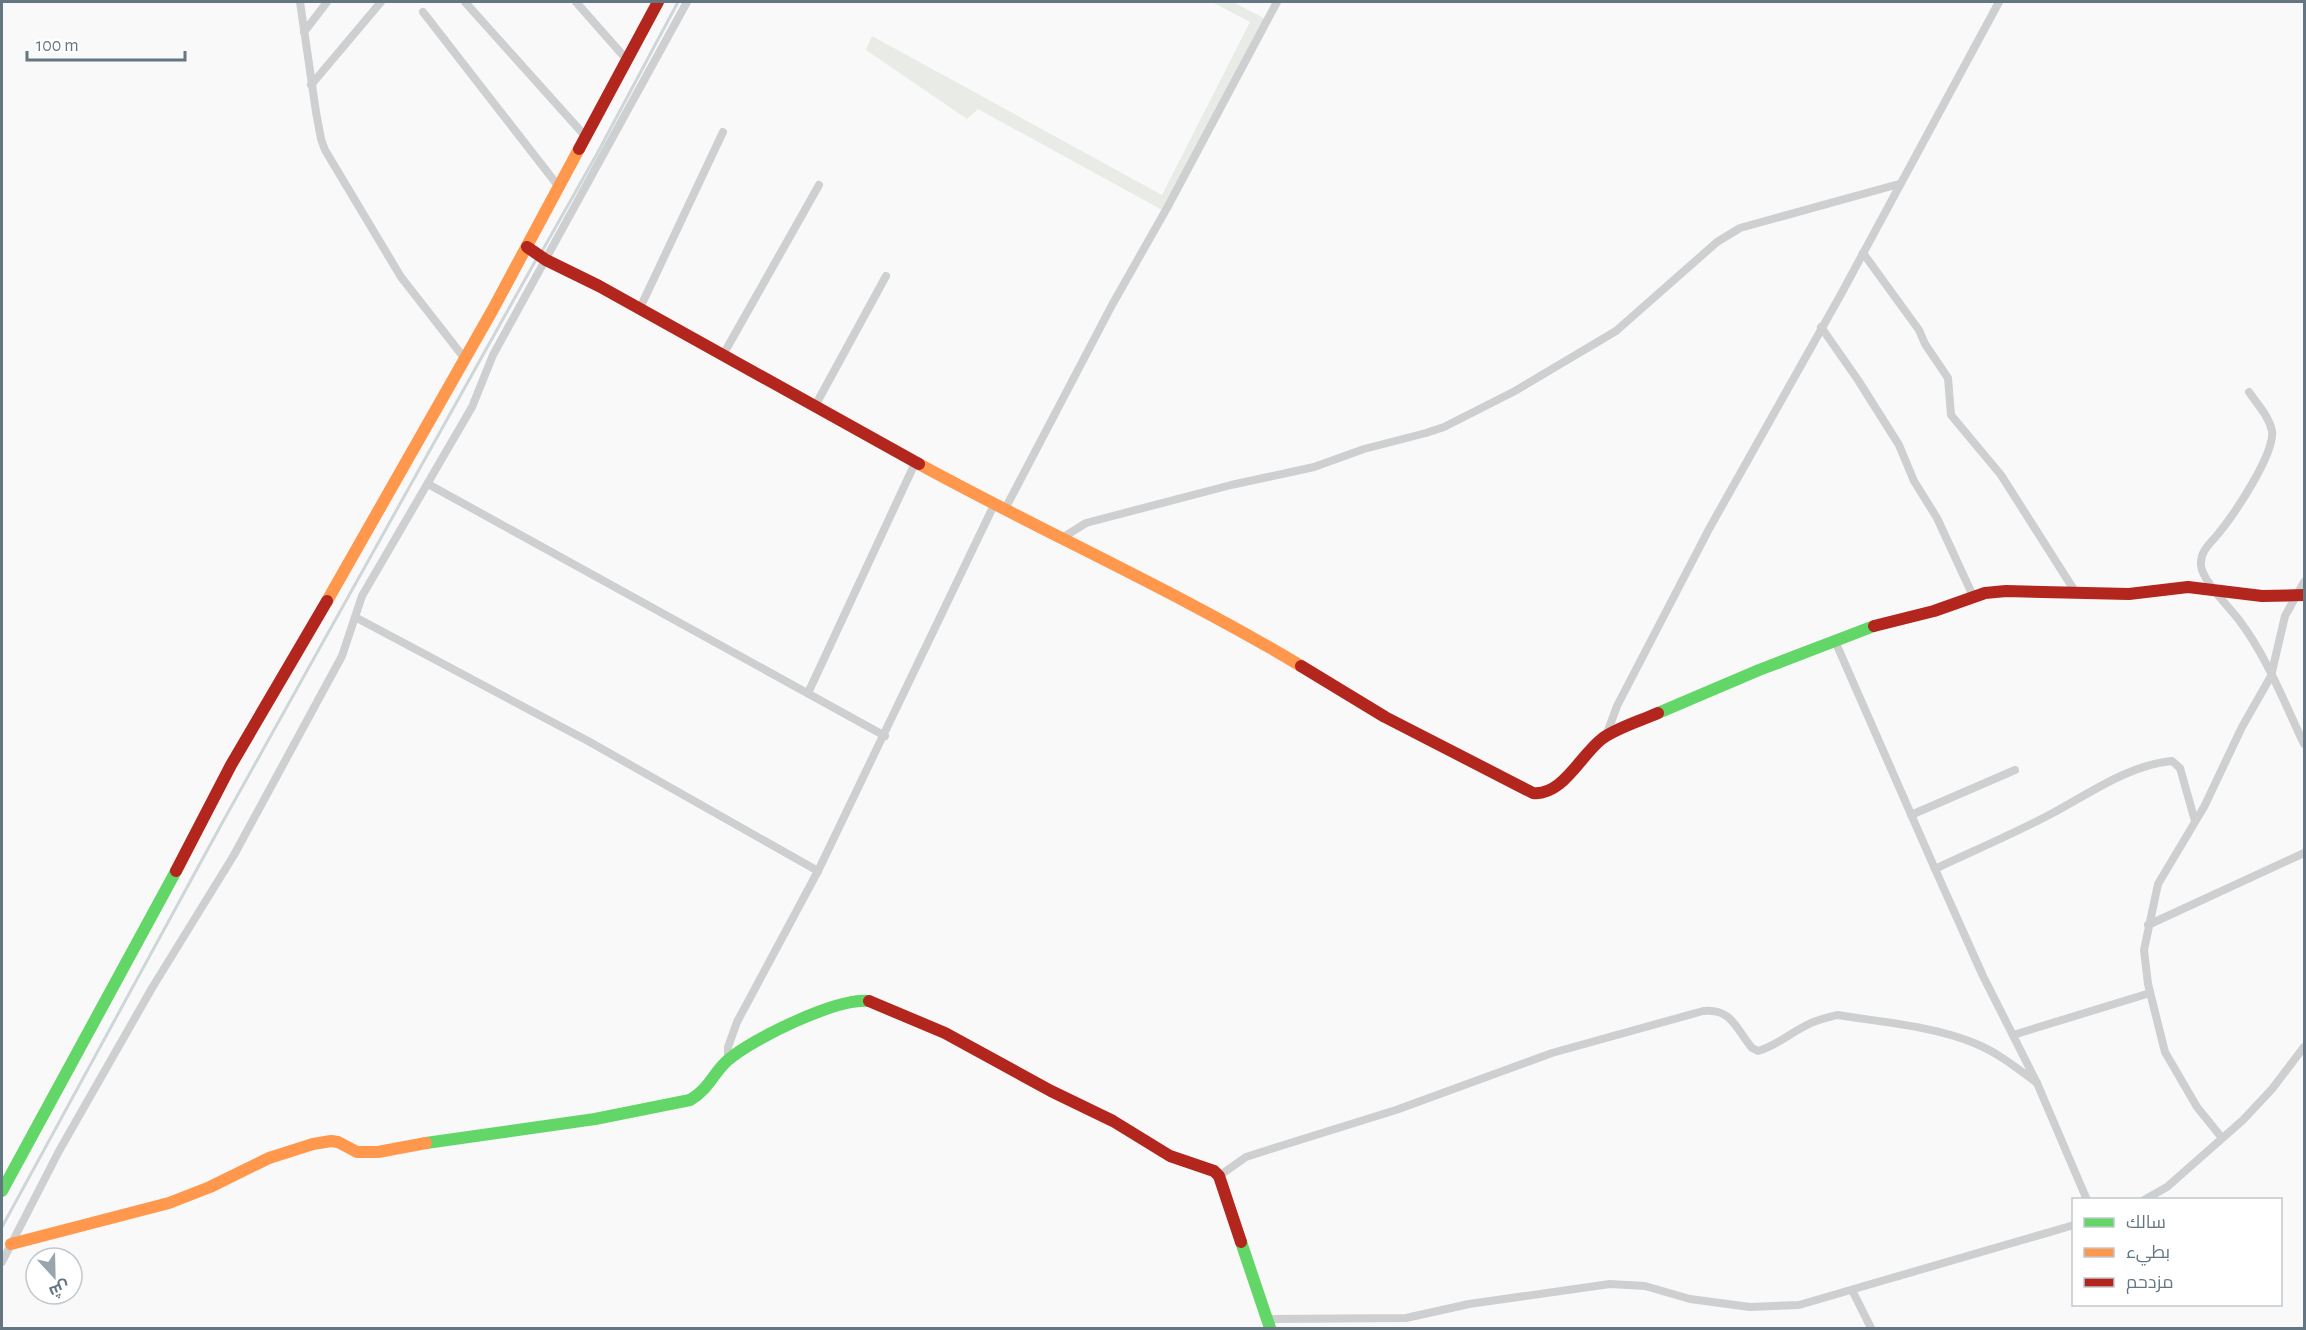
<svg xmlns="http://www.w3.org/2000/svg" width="2306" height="1330" viewBox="0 0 2306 1330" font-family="'Alegreya Sans',Cairo,sans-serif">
<rect width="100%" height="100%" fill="#f9f9f9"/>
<polygon fill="#e8ebe6" points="1212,2 1233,2 1267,20 1164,211 978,109 967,119 866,50 872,36 1162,195 1250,22"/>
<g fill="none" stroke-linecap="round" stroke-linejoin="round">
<g stroke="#ced6d9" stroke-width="3">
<polyline points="541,253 598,152 678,2"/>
<polyline points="2,1227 221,825 537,258"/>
</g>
<g stroke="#cecfd0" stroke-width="8">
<polyline points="300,2 316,112 321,139 325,150 401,277 465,359"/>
<polyline points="465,2 586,137"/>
<polyline points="576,2 628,61"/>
<polyline points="423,12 559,187"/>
<polyline points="304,32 327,2"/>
<polyline points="311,85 381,2"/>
<polyline points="1863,253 1919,330 1925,344 1948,378 1951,415 2001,475 2076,593"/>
<polyline points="640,308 723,132"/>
<polyline points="1821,327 1858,380 1899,445 1914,481 1937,518 1973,596"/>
<polyline points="723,355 819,185"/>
<path d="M2249 392C2257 404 2269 416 2272 431 2275 454 2233 516 2218 534 2210 544 2200 551 2201 565 2201 579 2229 607 2239 620 2267 657 2284 702 2304 744"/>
<polyline points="815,406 886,276"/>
<polyline points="428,484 885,736"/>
<polyline points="1005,509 1112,305 1167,208 1277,2"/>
<polyline points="1062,538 1086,523 1231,485 1314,467 1364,449 1426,433 1444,427 1515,391 1616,331 1717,242 1740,228 1899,184"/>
<polyline points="355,617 588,741 818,871"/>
<polyline points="1835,641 1935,869 1983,976 2037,1083 2087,1200"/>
<polyline points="808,693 916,461"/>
<polyline points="1606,736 1617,706 1709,529 1840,296 1999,2"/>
<polyline points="1911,815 2015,770"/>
<path d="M1935 869C1973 851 2013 834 2051 814 2089 794 2128 765 2172 761L2180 768 2195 821"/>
<polyline points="2148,925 2304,853"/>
<polyline points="2013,1035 2150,993"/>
<polyline points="728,1060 728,1047 737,1022 818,871 994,505"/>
<polyline points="2222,1138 2197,1107 2165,1052 2148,984 2144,950 2158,884 2204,807 2242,727 2271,676 2285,616 2304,582"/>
<path d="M1219 1176 1246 1157 1274 1148 1396 1110 1552 1053 1703 1011C1732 1008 1736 1029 1752 1048L1758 1051C1776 1046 1789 1034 1805 1026 1815 1020 1826 1018 1837 1015 1881 1022 1933 1026 1974 1043 1997 1052 2017 1068 2037 1083"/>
<polyline points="2144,1200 2167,1187 2243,1120 2272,1089 2304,1047"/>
<polyline points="2,1262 59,1151 152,988 234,855 342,656 362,596 472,407 493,355 687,2"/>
<polyline points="1852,1290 1871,1328"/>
<polyline points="1269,1319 1406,1318 1469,1304 1610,1284 1645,1286 1690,1299 1750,1307 1799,1305 2074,1225"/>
</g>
<g stroke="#63d668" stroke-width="12">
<polyline points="1658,713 1759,670 1874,626"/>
<path d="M426 1143 595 1119 690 1100C710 1088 713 1073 728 1060 754 1038 836 998 869 1001"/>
<polyline points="2,1191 176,871"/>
<polyline points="1241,1242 1270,1328"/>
</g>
<g stroke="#ff974d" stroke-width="12">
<path d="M919 464C1045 533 1178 592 1301 666"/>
<polyline points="327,601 492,311 579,149"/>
<polyline points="11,1244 169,1203 210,1187 269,1158 313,1144 331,1141 338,1142 357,1152 378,1152 426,1143"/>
</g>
<g stroke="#b3261e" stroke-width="12">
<polyline points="579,149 658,2"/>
<polyline points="527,247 546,260 599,286 919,464"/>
<polyline points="1874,626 1934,611 1985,593 2006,591 2129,594 2188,587 2262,596 2304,595"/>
<path d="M1301 666 1385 717 1533 793C1563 796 1581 754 1603 738 1619 727 1640 721 1658 713"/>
<polyline points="176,871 231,765 327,601"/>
<polyline points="869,1001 945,1033 1051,1091 1113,1121 1170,1156 1214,1171 1219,1176 1241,1242"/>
</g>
</g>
<rect width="2306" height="1330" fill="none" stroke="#657683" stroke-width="6"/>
<rect x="2072" y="1198" width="210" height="108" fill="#ffffff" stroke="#c1c8cd" stroke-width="1.5"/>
<rect x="2084" y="1218" width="30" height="9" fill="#63d668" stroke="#c1c8cd" stroke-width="1.5"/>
<text x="2126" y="1228" font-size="18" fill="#657683">سالك</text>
<rect x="2084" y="1248" width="30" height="9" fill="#ff974d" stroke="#c1c8cd" stroke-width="1.5"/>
<text x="2126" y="1258" font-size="18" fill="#657683">بطيء</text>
<rect x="2084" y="1278" width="30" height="9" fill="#b3261e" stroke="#c1c8cd" stroke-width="1.5"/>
<text x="2126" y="1288" font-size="18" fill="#657683">مزدحم</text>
<g transform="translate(54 1276) rotate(158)"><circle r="28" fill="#ffffff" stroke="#c1c8cd" stroke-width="1.5"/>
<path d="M0-4.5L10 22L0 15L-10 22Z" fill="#99a4ac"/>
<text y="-9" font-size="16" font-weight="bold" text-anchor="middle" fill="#657683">ش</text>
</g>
<path d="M27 51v9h158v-9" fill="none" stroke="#657683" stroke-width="3"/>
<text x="36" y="51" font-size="18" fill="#657683" stroke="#ffffff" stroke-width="4.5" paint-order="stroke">100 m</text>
</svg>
